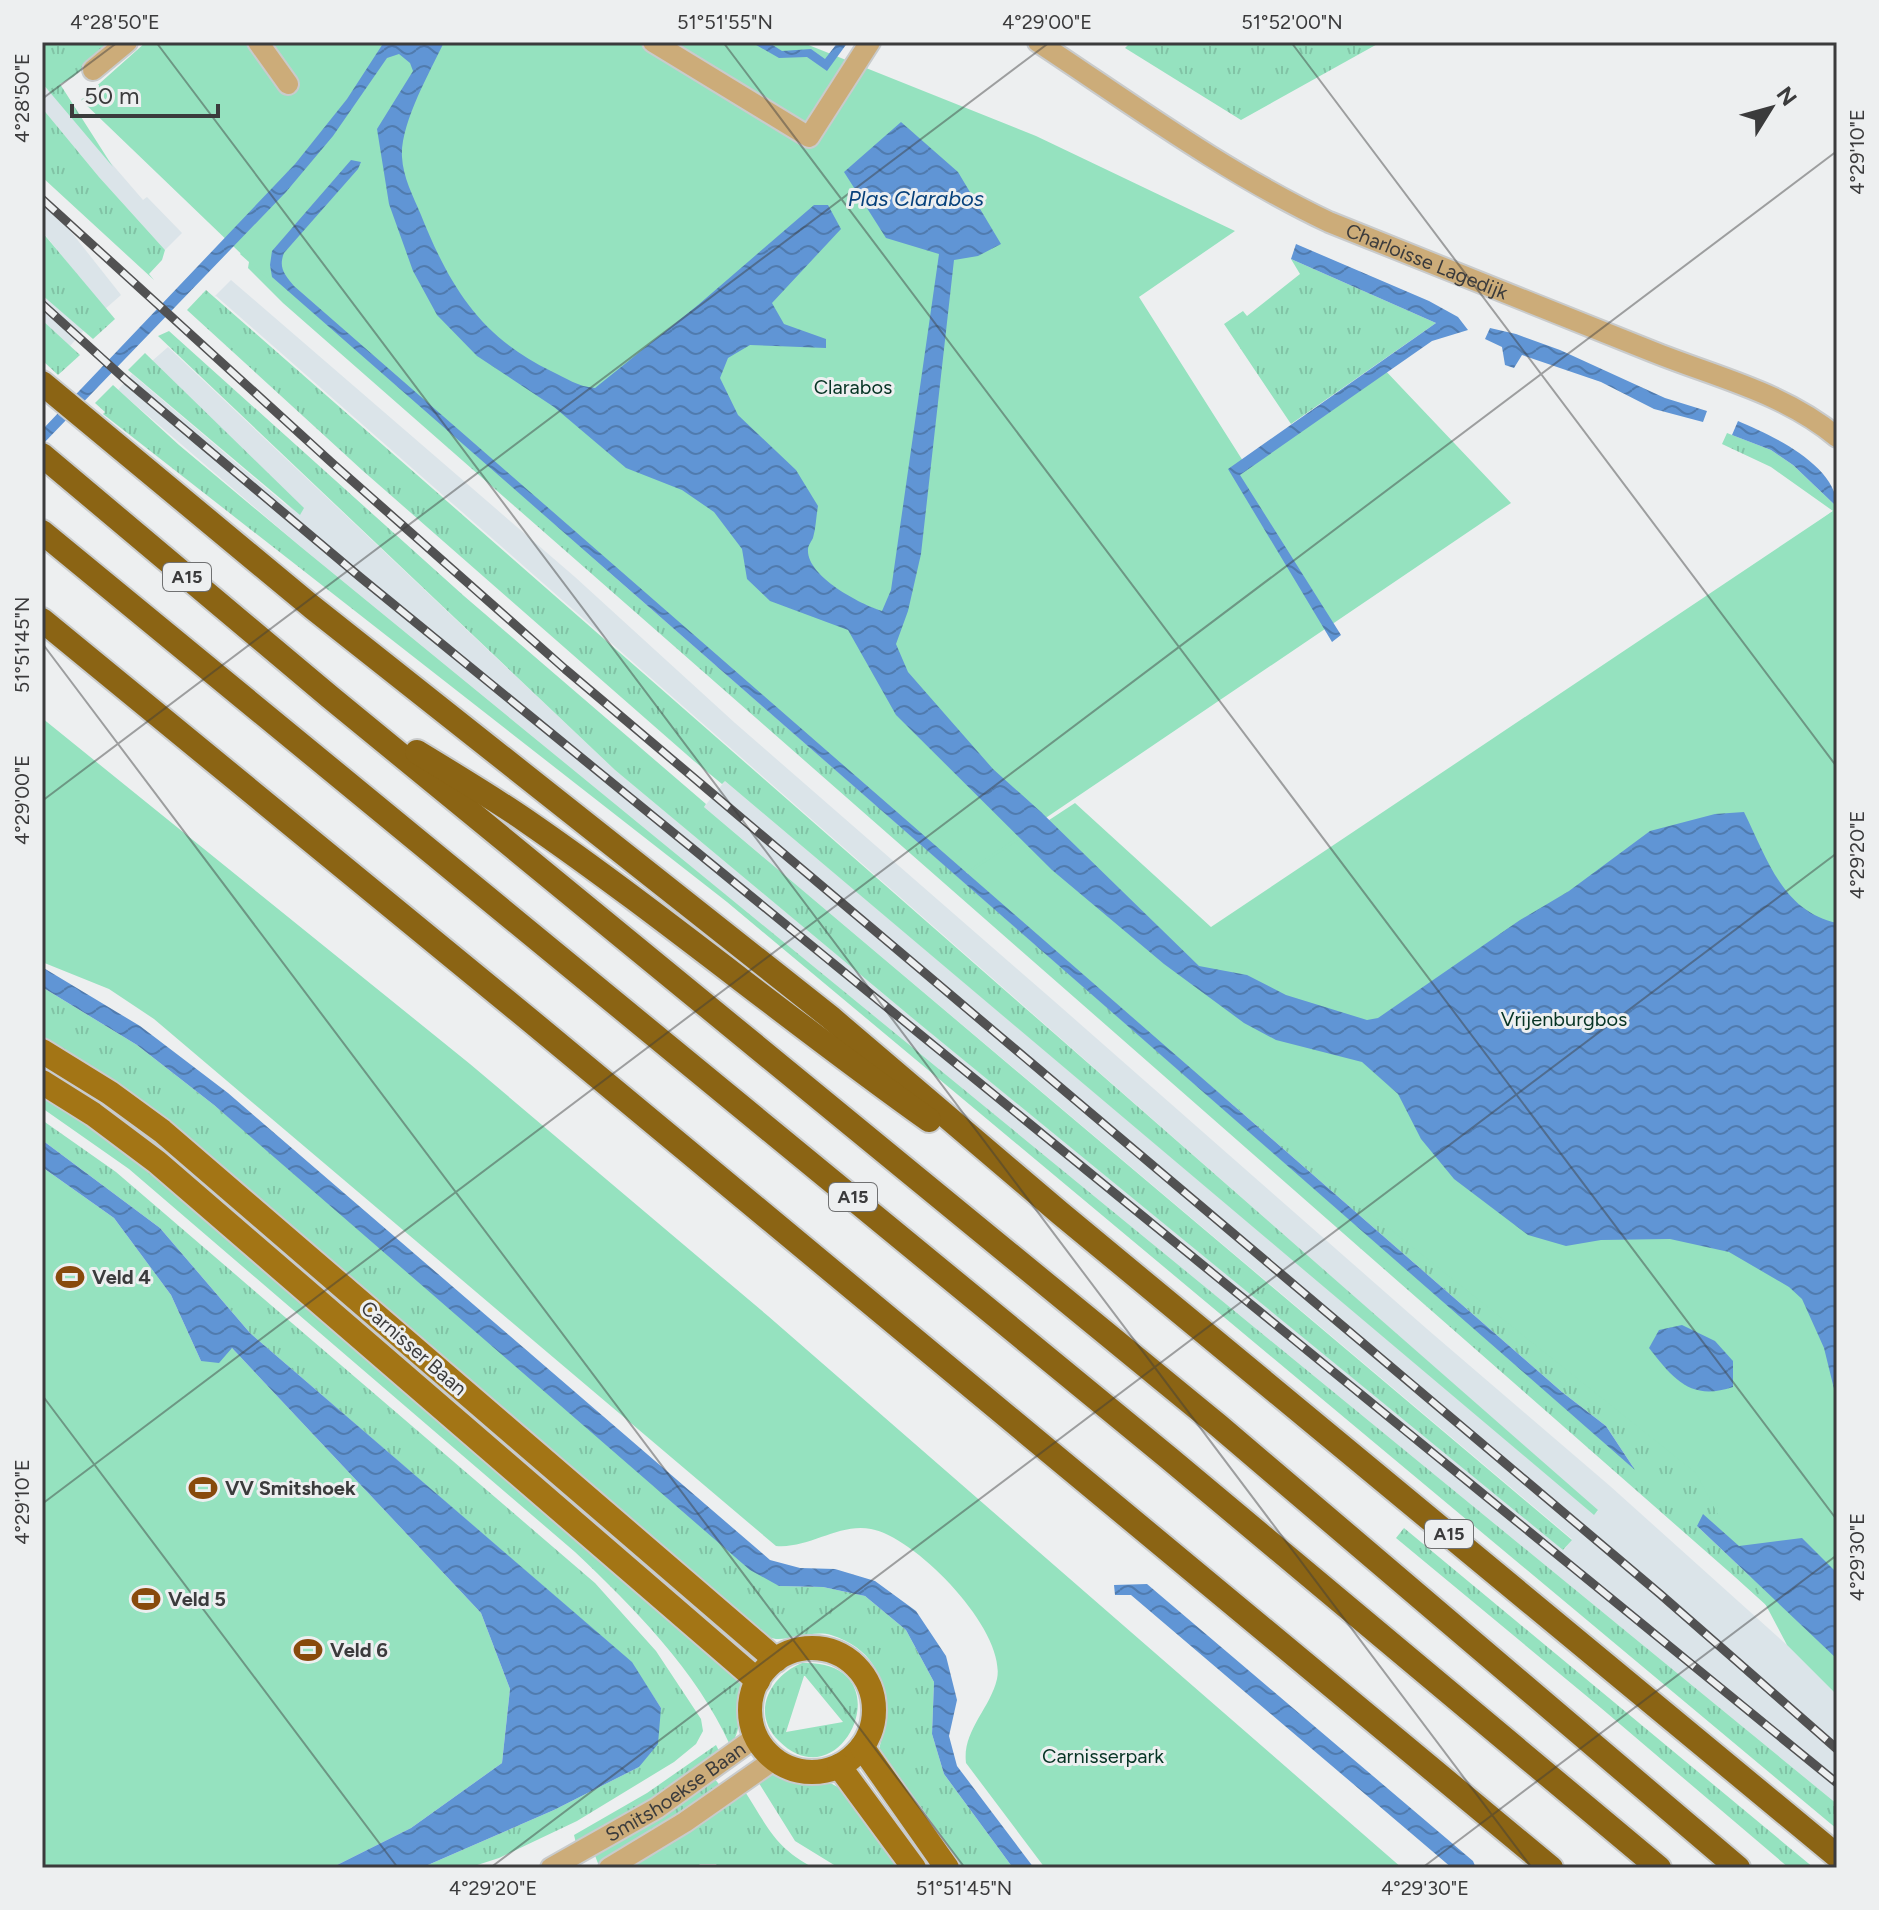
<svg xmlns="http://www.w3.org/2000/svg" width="1879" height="1910" viewBox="0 0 1879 1910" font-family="Figtree,sans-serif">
<defs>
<pattern id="grass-tufts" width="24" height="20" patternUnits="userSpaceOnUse" patternTransform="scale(2)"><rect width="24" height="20" fill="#95e2bf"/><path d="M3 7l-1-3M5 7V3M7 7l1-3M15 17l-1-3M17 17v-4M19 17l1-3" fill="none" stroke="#81c3a5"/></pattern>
<pattern id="water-waves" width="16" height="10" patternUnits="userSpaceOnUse" patternTransform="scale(2)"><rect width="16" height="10" fill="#6095d5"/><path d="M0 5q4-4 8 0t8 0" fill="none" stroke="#507bae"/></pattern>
</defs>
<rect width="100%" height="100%" fill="#edeff0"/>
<g fill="#dbe4e9">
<polygon points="42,83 143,200 147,197 182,233 165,250 99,177 42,108"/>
<polygon points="42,195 121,295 105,309 42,231"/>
<polygon points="231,280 575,577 735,723 1054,1001 1427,1329 1610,1486 1787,1645 1837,1695 1837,1804 301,547 118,390 132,374 293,511 152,361 168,347 615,770 916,1021 1564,1550 1572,1539 704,807 725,781 1594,1514 1598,1511 527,569 216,296 214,297"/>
<polygon points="42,295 84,330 70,346 42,320"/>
</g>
<g fill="url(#grass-tufts)" fill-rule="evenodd">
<polygon points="42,42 114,42 73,77 60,84 113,167 42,83"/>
<polygon points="1131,42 1381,42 1241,120 1125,48"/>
<polygon points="42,108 99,177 165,250 162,260 149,274 154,280 42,177"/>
<path d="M297 195 874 679 1566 1245 1739 1546 1697 1526 1837 1659 1810 1645 1735 1577 283 303 248 268 249 262 240 254ZM294 286 1562 1392 1606 1426 1633 1467 283 287Z"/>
<polygon points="42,232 115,319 93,339 42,295"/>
<polygon points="1291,259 1436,323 1291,424 1224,324 1243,311 1247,316 1300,274"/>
<polygon points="206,290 1598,1510 1594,1515 725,781 722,784 694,761 362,470 187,310"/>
<polygon points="42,320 80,355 58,375 42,360"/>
<polygon points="169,331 464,596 706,804 704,807 1572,1540 1563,1550 916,1021 615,770 158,336"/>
<polygon points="145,353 304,508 300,515 128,370"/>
<polygon points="113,385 179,445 301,547 1837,1804 1837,1829 727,902 103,414 105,412 95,403"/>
<polygon points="1727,433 1771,450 1793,465 1837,507 1837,547 1799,536 1833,511 1771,467 1722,444"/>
<path d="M42 987 137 1045 214 1105 779 1586 823 1587 865 1596 906 1630 934 1682 932 1734 944 1774 1013 1868H955L878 1753C892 1704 888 1653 831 1635 813 1630 793 1640 776 1639 768 1638 759 1632 752 1629L42 1042Z"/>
<polygon points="42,1057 115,1104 737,1634 728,1646 42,1074"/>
<path d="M42 1088 96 1122 740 1680C742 1696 742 1735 730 1745 696 1670 634 1608 575 1552L129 1169 42 1108Z"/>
<polygon points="42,1120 116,1172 595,1583 656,1651 701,1719 703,1731 696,1744 674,1762 577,1821 499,1858 468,1868 421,1868 554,1810 639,1767 661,1708 631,1662 250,1333 160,1228 42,1140"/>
<polygon points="1404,1528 1814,1868 1789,1868 1601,1708 1396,1538"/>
<path d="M802 1663C907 1659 843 1805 779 1741 750 1713 770 1676 802 1663ZM804 1676H805L843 1722 786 1732Z"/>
<polygon points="716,1745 720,1753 653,1800 577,1847 574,1835 647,1793"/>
<polygon points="764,1774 784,1774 796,1780 823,1779 845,1791 905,1868 839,1868 795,1841 757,1780"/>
<polygon points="714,1778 722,1788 599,1866 594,1853"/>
<path d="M744 1790C768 1827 774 1847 814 1868H719L716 1864H700L696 1868H620Z"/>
</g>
<g fill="#95e2bf">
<polygon points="146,42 801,42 1036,136 1235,231 1139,297 1243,461 1382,367 1511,503 963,874 284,295 81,100"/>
<polygon points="1833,511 1837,513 1837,1695 1787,1645 1696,1473 1120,1014 964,876 1075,803 1211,927"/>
<path d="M42 718 470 1064 768 1316 1402 1868H1045L966 1763C962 1731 990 1709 997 1679 1007 1631 916 1537 871 1529 838 1523 809 1549 776 1546L154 1019 109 989 42 962Z"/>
<polygon points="42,1167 114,1218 171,1295 201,1361 232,1348 481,1613 510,1689 502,1763 411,1828 331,1868 42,1868"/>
</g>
<g fill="url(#water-waves)">
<path d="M384 42H444C430 72 400 124 402 157 403 177 413 196 421 215 449 285 480 337 551 371 568 379 576 386 595 388L698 305 814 205H828L841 229 772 303 784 324 826 339V348L750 345 728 358 720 378 738 415 796 470 818 506C816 517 816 528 813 538 812 540 808 546 808 549 806 576 860 604 882 611L891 590 939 254 886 238 844 172 901 122 958 172 1001 244 978 256 954 260 921 554 908 611 896 644 908 672 993 769 1041 812 1199 966 1247 975 1286 995 1367 1020 1378 1018 1520 920 1569 891 1650 831 1715 814 1744 812C1767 858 1782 911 1837 923V1401L1824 1348 1802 1299 1789 1287 1729 1252 1670 1239 1601 1240 1566 1246 1528 1235 1454 1179 1421 1139 1398 1094 1362 1062 1276 1040 1244 1023 1164 964 1052 870 896 715 848 630 770 601 747 579 742 549 714 512 682 490 626 468 554 407 477 356 437 315 413 271 389 204 377 129 413 71 410 63 399 54 387 58 333 136 286 192 42 445V430L295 164 347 99Z"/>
<polygon points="751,42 768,42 782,51 811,49 825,59 838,42 848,42 827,71 807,57 779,58"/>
<path d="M351 160 361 162 358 169 284 253C278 268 285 275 294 286L1562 1392 1606 1426 1635 1470 272 277 270 265 272 251Z"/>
<polygon points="1296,244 1429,301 1458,317 1468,330 1432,341 1240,475 1341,635 1332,642 1228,469 1436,323 1291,259"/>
<polygon points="1490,328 1516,334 1560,350 1665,398 1707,411 1703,422 1654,409 1601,382 1522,355 1514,368 1505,365 1502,347 1485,339"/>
<path d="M1738 421C1771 435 1837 465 1837 507L1793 465 1771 450 1732 435Z"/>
<polygon points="42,967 140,1026 228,1093 770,1560 800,1568 835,1569 875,1581 916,1611 946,1656 957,1700 949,1736 957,1766 1034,1868 1013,1868 944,1774 932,1734 934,1682 906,1630 865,1596 823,1587 779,1586 750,1570 214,1105 137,1045 42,987"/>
<polygon points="42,1140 160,1228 250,1333 632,1662 661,1708 658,1744 639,1767 554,1810 421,1868 331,1868 411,1828 502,1763 510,1689 481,1613 232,1348 219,1363 201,1361 171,1295 114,1218 42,1167"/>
<path d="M1682 1325 1715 1341 1733 1361V1387C1691 1401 1674 1380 1649 1348L1659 1330Z"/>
<polygon points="1703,1514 1739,1546 1802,1538 1837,1573 1837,1659 1697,1526"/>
<polygon points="1147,1584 1473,1861 1476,1868 1452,1868 1131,1595 1115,1595 1114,1585"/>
</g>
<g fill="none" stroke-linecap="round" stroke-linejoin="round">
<defs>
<g id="minor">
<polyline points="258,42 288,84"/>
<polyline points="653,42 809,137 870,42"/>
<path id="s1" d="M1038 42C1133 105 1226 173 1329 222 1436 265 1543 308 1651 351 1715 377 1783 392 1837 437"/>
<polyline points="93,70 127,42"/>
<path id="s2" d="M551 1868 657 1808 756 1737"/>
<polyline points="609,1868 685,1822 775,1759"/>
</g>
<g id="major">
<polyline points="42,1051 110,1093 162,1131 776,1660"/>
<polyline points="42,1082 93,1114 157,1162 758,1681"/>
<circle cx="812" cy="1710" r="62"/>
<polyline points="862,1747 947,1868"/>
<polyline points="839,1766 914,1868"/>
</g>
<g id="highway">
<polyline points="42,383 312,607 830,1017 1060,1213 1837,1856"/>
<polyline points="42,455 330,697 1219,1426 1738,1868"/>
<polyline points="42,532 1170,1459 1659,1868"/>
<polyline points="42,620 532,1022 1551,1868"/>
<path d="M417 752C453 774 490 796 525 820 663 915 792 1023 929 1120"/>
</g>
</defs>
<use href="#minor" stroke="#c9cbcc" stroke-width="24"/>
<use href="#major" stroke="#c9cbcc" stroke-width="28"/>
<use href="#highway" stroke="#c9cbcc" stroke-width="28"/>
<use href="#minor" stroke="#ccac79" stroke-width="20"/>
<use href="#major" stroke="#a37515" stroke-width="24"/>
<use href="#highway" stroke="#8b6414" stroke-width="24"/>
<defs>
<g id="rail">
<polyline points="42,199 331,462 565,669 1660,1594 1837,1749"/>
<polyline points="42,304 127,381 360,577 1837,1783"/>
</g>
</defs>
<use href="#rail" stroke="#515152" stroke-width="9"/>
<use href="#rail" stroke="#edeff0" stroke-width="6" stroke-dasharray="18" stroke-linecap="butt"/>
</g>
<path fill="none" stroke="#3b3b3c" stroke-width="2" stroke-opacity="0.45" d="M156 42 1532 1868M723 42 1837 1520M1291 42 1837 767M42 99 118 42M42 643 965 1868M42 801 1050 42M42 1395 398 1868M42 1504 1837 151M490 1868 1837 853M1422 1868 1837 1555"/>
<defs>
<symbol id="stadium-bare" viewBox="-9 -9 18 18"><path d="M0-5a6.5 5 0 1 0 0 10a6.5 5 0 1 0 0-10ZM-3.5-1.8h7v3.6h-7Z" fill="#884a0c" stroke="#edeff0" stroke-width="2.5" paint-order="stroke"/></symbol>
</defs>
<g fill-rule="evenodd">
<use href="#stadium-bare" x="50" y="1257" width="40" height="40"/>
<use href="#stadium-bare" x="183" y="1468" width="40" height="40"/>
<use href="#stadium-bare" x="126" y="1579" width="40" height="40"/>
<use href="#stadium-bare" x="288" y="1630" width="40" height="40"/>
</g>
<g text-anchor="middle" stroke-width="6" stroke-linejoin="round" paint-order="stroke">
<g fill="#edeff0" stroke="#707172" stroke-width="2">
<rect x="163" y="563" width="48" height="28" rx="6"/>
<rect x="829" y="1183" width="48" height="28" rx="6"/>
<rect x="1425" y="1520" width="48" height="28" rx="6"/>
</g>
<g font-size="18" font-weight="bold" fill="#3b3b3c">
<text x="187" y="583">A15</text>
<text x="853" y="1203">A15</text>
<text x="1449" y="1540">A15</text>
</g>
<g font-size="20" fill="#3b3b3c" stroke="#edeff0">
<text dy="7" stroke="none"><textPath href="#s1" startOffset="448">Charloisse Lagedijk</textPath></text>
<text transform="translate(414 1348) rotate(41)" y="7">Carnisser Baan</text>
<text dy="7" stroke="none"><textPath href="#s2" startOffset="146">Smitshoekse Baan</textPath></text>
</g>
<g font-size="20" fill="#063424" stroke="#edeff0">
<text x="853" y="394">Clarabos</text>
<text x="1564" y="1026">Vrijenburgbos</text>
<text x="1103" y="1763">Carnisserpark</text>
</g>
<g font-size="20" font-weight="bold" fill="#3b3b3c" stroke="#edeff0" text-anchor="start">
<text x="92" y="1284">Veld 4</text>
<text x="225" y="1495">VV Smitshoek</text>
<text x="168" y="1606">Veld 5</text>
<text x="330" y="1657">Veld 6</text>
</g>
<g font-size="22" font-style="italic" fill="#07417b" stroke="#edeff0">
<text x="916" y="206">Plas Clarabos</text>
</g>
</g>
<rect width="1879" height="1910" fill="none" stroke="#edeff0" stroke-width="88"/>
<g transform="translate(1771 108) rotate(53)" stroke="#edeff0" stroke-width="6" paint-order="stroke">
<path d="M0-6L14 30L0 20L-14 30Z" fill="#3b3b3c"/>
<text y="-12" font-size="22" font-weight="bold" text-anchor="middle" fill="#3b3b3c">N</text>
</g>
<path d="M72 104v12h146v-12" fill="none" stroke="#3b3b3c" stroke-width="4"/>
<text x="84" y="104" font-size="24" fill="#3b3b3c" stroke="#edeff0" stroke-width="6" paint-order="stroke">50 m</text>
<rect x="44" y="44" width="1791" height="1822" fill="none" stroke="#3b3b3c" stroke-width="3"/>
<g font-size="20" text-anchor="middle" fill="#3b3b3c">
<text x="115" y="29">4°28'50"E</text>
<text x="725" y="29">51°51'55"N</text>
<text x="1047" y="29">4°29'00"E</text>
<text x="1292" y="29">51°52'00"N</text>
<text transform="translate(22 98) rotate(-90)" y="7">4°28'50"E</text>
<text transform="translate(1857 152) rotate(-90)" y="7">4°29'10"E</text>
<text transform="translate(22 645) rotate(-90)" y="7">51°51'45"N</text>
<text transform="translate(22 800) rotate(-90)" y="7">4°29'00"E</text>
<text transform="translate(1857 855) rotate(-90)" y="7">4°29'20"E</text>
<text transform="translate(22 1502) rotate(-90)" y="7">4°29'10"E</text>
<text transform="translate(1857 1557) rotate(-90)" y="7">4°29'30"E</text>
<text x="493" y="1895">4°29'20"E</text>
<text x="964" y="1895">51°51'45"N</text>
<text x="1425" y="1895">4°29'30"E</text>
</g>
</svg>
